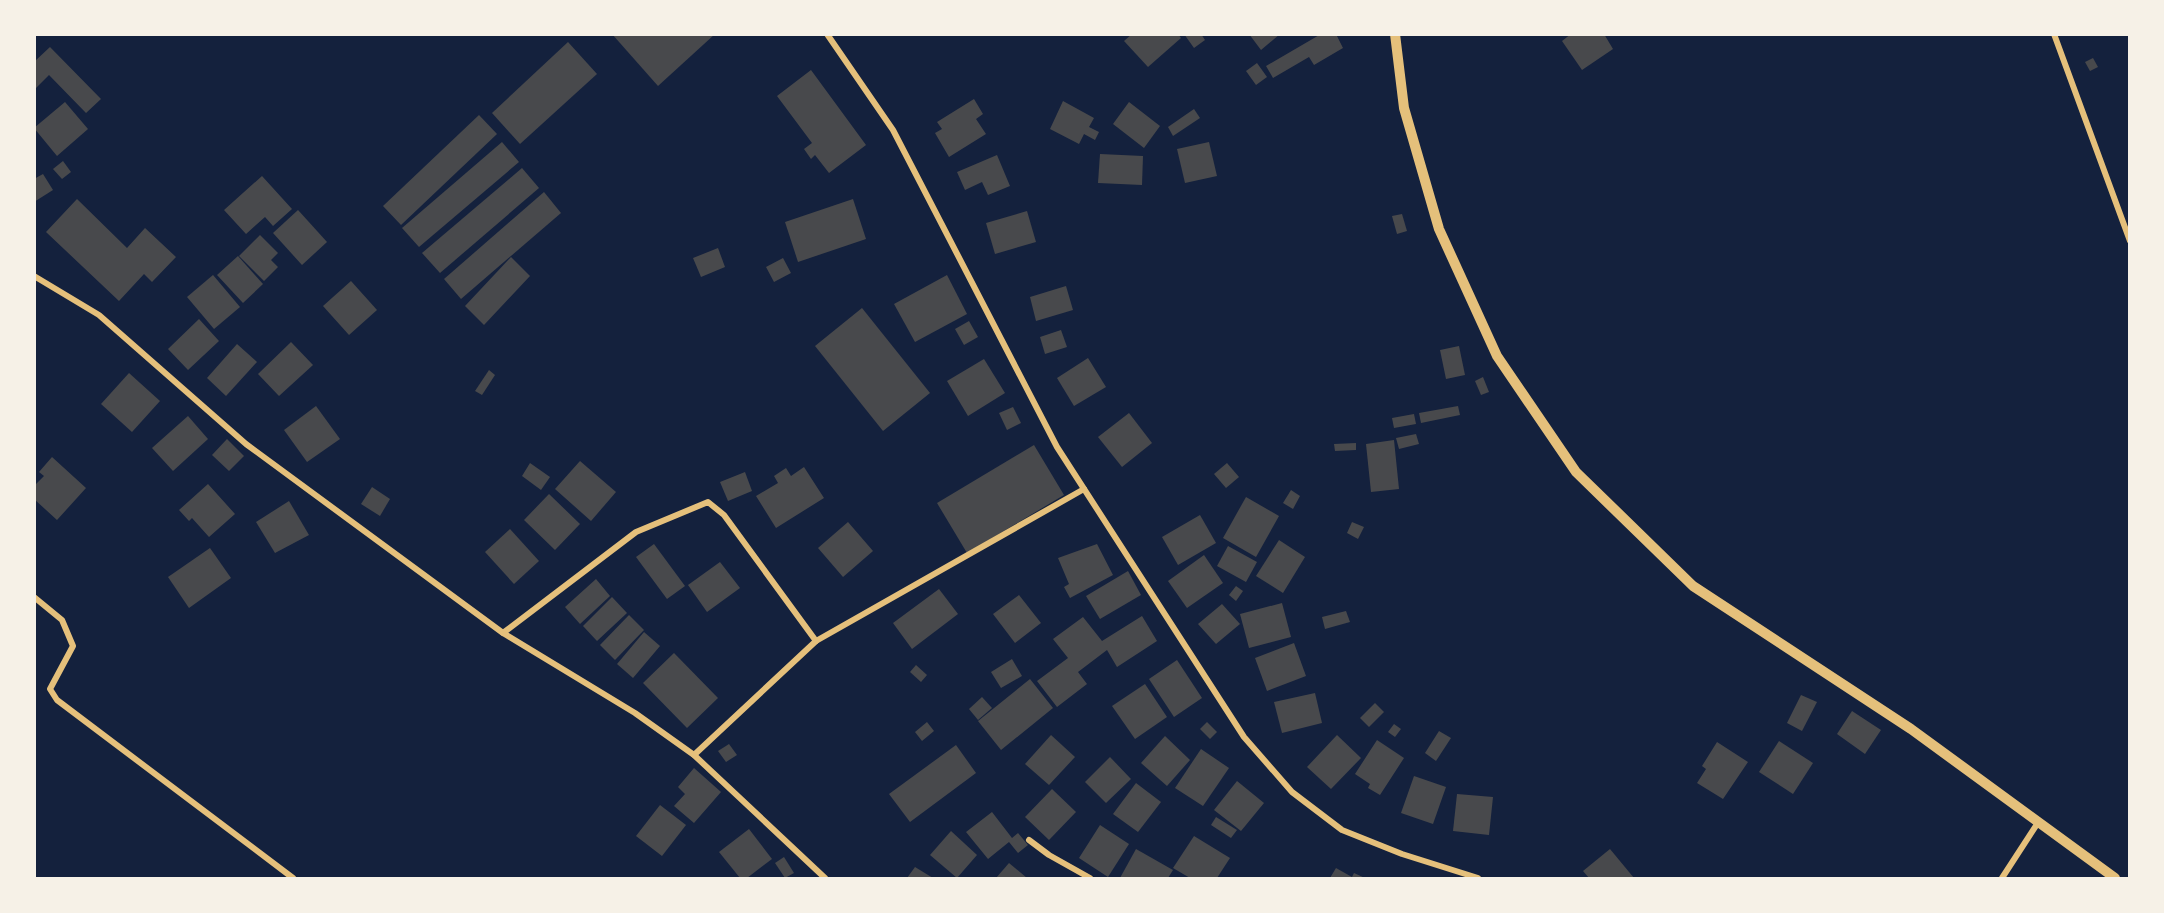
<svg xmlns="http://www.w3.org/2000/svg" width="2164" height="913" viewBox="0 0 2164 913" font-family="Rubik,sans-serif">
<rect width="100%" height="100%" fill="#14213d"/>
<g fill="#48494c">
<polygon points="612,34 715,34 658,86"/>
<polygon points="1132,34 1178,34 1181,38 1148,67 1124,41"/>
<polygon points="1184,34 1201,34 1205,40 1194,48"/>
<polygon points="1249,34 1280,34 1261,50"/>
<polygon points="1321,34 1336,34 1343,48 1314,65 1309,57 1273,78 1266,66"/>
<polygon points="1571,34 1604,34 1613,49 1582,70 1562,41"/>
<polygon points="568,42 597,74 520,144 492,113"/>
<polygon points="50,47 101,99 86,113 49,75 34,90 34,62"/>
<polygon points="2093,58 2098,67 2090,71 2085,62"/>
<polygon points="1257,63 1267,77 1256,85 1246,71"/>
<polygon points="811,70 866,145 829,173 815,155 811,159 804,149 812,143 777,96"/>
<polygon points="974,99 983,114 976,119 986,134 949,157 935,133 942,129 937,122"/>
<polygon points="1063,101 1094,118 1089,127 1099,132 1095,140 1084,134 1079,144 1050,129"/>
<polygon points="65,102 88,129 57,156 34,128"/>
<polygon points="1129,102 1160,126 1144,148 1113,124"/>
<polygon points="1194,109 1200,118 1173,136 1168,127"/>
<polygon points="479,115 497,134 401,225 383,206"/>
<polygon points="502,142 519,162 419,247 402,228"/>
<polygon points="1209,142 1217,176 1185,183 1177,149"/>
<polygon points="1100,154 1143,156 1142,185 1098,183"/>
<polygon points="997,155 1010,186 988,195 982,182 965,190 957,172"/>
<polygon points="63,161 71,172 62,179 53,169"/>
<polygon points="522,168 539,188 440,273 422,253"/>
<polygon points="43,174 53,190 34,202 34,179"/>
<polygon points="262,176 292,209 273,226 265,217 246,234 224,210"/>
<polygon points="544,192 561,213 461,299 444,279"/>
<polygon points="77,199 127,248 145,228 176,257 152,282 144,274 119,301 46,232"/>
<polygon points="853,199 866,239 798,262 785,222"/>
<polygon points="298,210 327,242 302,265 273,233"/>
<polygon points="1027,211 1036,242 995,254 986,223"/>
<polygon points="1402,214 1407,231 1397,234 1392,216"/>
<polygon points="260,235 278,253 271,260 278,267 264,281 239,256"/>
<polygon points="718,248 725,267 701,277 693,258"/>
<polygon points="238,256 263,284 243,303 217,275"/>
<polygon points="511,257 530,276 484,325 465,306"/>
<polygon points="783,258 791,273 774,282 766,267"/>
<polygon points="213,275 240,307 214,329 187,297"/>
<polygon points="947,275 967,314 915,342 894,304"/>
<polygon points="351,281 377,310 349,335 323,306"/>
<polygon points="1066,286 1073,310 1036,321 1030,297"/>
<polygon points="862,308 930,393 883,431 815,346"/>
<polygon points="199,319 219,341 188,370 168,349"/>
<polygon points="969,321 978,337 964,345 955,329"/>
<polygon points="1061,330 1067,347 1045,354 1040,337"/>
<polygon points="291,342 313,365 279,396 258,374"/>
<polygon points="237,344 257,362 226,396 207,378"/>
<polygon points="1459,346 1465,375 1446,379 1440,350"/>
<polygon points="1088,358 1106,387 1074,406 1057,378"/>
<polygon points="984,359 1005,393 968,416 947,381"/>
<polygon points="489,370 495,375 482,395 475,391"/>
<polygon points="129,373 160,401 132,432 101,404"/>
<polygon points="1483,377 1489,392 1481,395 1475,381"/>
<polygon points="316,406 340,439 307,462 284,430"/>
<polygon points="1458,406 1460,415 1421,423 1419,413"/>
<polygon points="1013,407 1021,423 1007,430 999,413"/>
<polygon points="1129,413 1152,443 1122,467 1098,437"/>
<polygon points="1414,414 1416,424 1394,428 1392,418"/>
<polygon points="188,416 208,439 173,471 152,448"/>
<polygon points="1416,434 1419,444 1399,449 1396,438"/>
<polygon points="227,439 244,456 229,471 212,455"/>
<polygon points="1394,440 1399,489 1371,492 1366,444"/>
<polygon points="1356,443 1356,450 1335,451 1334,444"/>
<polygon points="1034,445 1064,495 967,553 937,503"/>
<polygon points="52,457 86,488 57,520 34,499 34,486 44,476 39,472"/>
<polygon points="580,461 616,492 591,521 555,489"/>
<polygon points="530,463 550,477 541,490 522,476"/>
<polygon points="1227,463 1239,477 1226,488 1214,474"/>
<polygon points="804,467 824,498 776,528 756,496 778,483 774,476 786,468 791,476"/>
<polygon points="745,472 752,491 728,501 720,482"/>
<polygon points="208,484 235,514 209,537 192,518 189,521 179,510"/>
<polygon points="372,487 390,499 380,516 361,504"/>
<polygon points="1291,490 1300,496 1293,509 1283,503"/>
<polygon points="549,494 580,524 555,550 524,520"/>
<polygon points="1246,497 1279,516 1256,557 1223,538"/>
<polygon points="289,501 309,535 275,553 256,522"/>
<polygon points="1200,515 1216,543 1178,565 1162,537"/>
<polygon points="848,522 873,551 843,577 818,548"/>
<polygon points="1352,522 1364,527 1358,539 1347,533"/>
<polygon points="510,529 539,561 514,584 485,552"/>
<polygon points="1279,540 1305,557 1283,593 1256,576"/>
<polygon points="654,544 685,586 667,599 636,557"/>
<polygon points="1097,544 1113,575 1070,598 1064,587 1069,584 1058,558"/>
<polygon points="1228,546 1257,562 1246,582 1217,566"/>
<polygon points="210,548 231,578 189,608 168,577"/>
<polygon points="1204,555 1223,583 1187,608 1168,581"/>
<polygon points="720,562 740,588 707,612 688,585"/>
<polygon points="1128,571 1141,595 1100,619 1086,596"/>
<polygon points="596,579 610,596 580,624 565,607"/>
<polygon points="1236,586 1243,591 1236,601 1229,595"/>
<polygon points="939,589 958,614 912,649 893,623"/>
<polygon points="1019,595 1041,623 1015,643 993,614"/>
<polygon points="612,597 627,613 597,641 583,626"/>
<polygon points="1282,603 1291,637 1249,648 1240,614"/>
<polygon points="1222,604 1240,624 1216,644 1198,624"/>
<polygon points="1346,611 1350,622 1325,629 1322,617"/>
<polygon points="629,615 644,630 615,660 600,645"/>
<polygon points="1142,616 1157,641 1117,667 1107,650 1078,672 1087,684 1057,707 1037,681 1068,658 1053,639 1083,617 1102,641"/>
<polygon points="644,632 660,646 633,678 617,664"/>
<polygon points="1294,643 1306,676 1267,691 1255,658"/>
<polygon points="674,653 718,698 687,728 643,683"/>
<polygon points="1012,659 1022,676 1001,688 991,672"/>
<polygon points="1177,660 1202,698 1174,717 1149,679"/>
<polygon points="916,665 927,675 921,682 910,672"/>
<polygon points="1030,679 1053,708 1001,750 978,721"/>
<polygon points="1145,684 1167,717 1135,739 1112,706"/>
<polygon points="1315,693 1322,723 1282,733 1274,702"/>
<polygon points="1801,695 1817,702 1802,731 1787,723"/>
<polygon points="982,697 992,708 978,720 969,709"/>
<polygon points="1375,703 1384,712 1369,727 1360,718"/>
<polygon points="1852,711 1881,730 1865,754 1837,734"/>
<polygon points="927,722 934,731 922,741 915,732"/>
<polygon points="1207,722 1217,732 1210,739 1200,729"/>
<polygon points="1394,724 1401,729 1395,737 1388,732"/>
<polygon points="1439,731 1451,738 1436,761 1425,753"/>
<polygon points="1051,735 1075,757 1049,785 1025,764"/>
<polygon points="1337,735 1361,758 1331,789 1307,767"/>
<polygon points="1165,736 1190,760 1167,786 1141,763"/>
<polygon points="1377,740 1404,758 1380,795 1368,788 1370,784 1355,774"/>
<polygon points="1779,741 1813,763 1793,794 1759,772"/>
<polygon points="1717,742 1748,762 1723,799 1697,783 1706,769 1702,766"/>
<polygon points="729,744 737,755 726,762 718,751"/>
<polygon points="956,745 976,773 910,822 889,794"/>
<polygon points="1201,749 1229,768 1203,806 1175,788"/>
<polygon points="1110,757 1131,779 1106,803 1085,782"/>
<polygon points="694,768 721,792 694,823 674,806 685,794 678,787"/>
<polygon points="1414,776 1446,787 1433,824 1401,813"/>
<polygon points="1237,781 1264,803 1241,831 1214,810"/>
<polygon points="1136,783 1161,802 1138,832 1113,814"/>
<polygon points="1052,789 1076,812 1049,840 1025,817"/>
<polygon points="1457,794 1493,797 1489,835 1453,831"/>
<polygon points="660,805 686,825 662,856 636,836"/>
<polygon points="992,812 1012,838 1018,833 1028,845 1018,853 1009,842 988,859 966,832"/>
<polygon points="1216,817 1237,830 1231,838 1211,825"/>
<polygon points="1100,825 1129,844 1108,877 1079,858"/>
<polygon points="749,829 772,859 747,878 740,878 719,852"/>
<polygon points="951,831 977,855 957,878 930,855"/>
<polygon points="1194,836 1230,858 1217,878 1190,878 1173,868"/>
<polygon points="1136,849 1173,870 1168,878 1120,878"/>
<polygon points="1610,849 1634,878 1589,878 1583,871"/>
<polygon points="784,857 794,873 785,878 775,863"/>
<polygon points="1009,863 1027,878 996,878"/>
<polygon points="915,867 933,878 907,878"/>
<polygon points="1336,868 1352,877 1354,873 1365,878 1330,878"/>
</g>
<g fill="none" stroke-linecap="round" stroke-linejoin="round">
<g stroke="#e5c07b" stroke-width="6">
<polyline points="827,34 893,130 1057,447 1244,737 1292,792 1342,830 1402,854 1478,878"/>
<polyline points="2054,34 2130,241"/>
<polyline points="34,276 99,315 246,444 503,633 635,713 694,755 825,878"/>
<polyline points="34,597 62,620 73,646 50,689 57,700 293,878"/>
<polyline points="503,633 636,532 708,502 724,515 816,641"/>
<polyline points="694,755 816,641 1084,489"/>
<polyline points="1029,840 1049,855 1090,878"/>
<polyline points="2002,878 2039,821"/>
</g>
<polyline stroke="#e5c07b" stroke-width="10" points="1395,34 1404,108 1439,229 1497,356 1576,472 1693,586 1911,729 2115,878"/>
</g>
<rect width="2164" height="913" fill="none" stroke="#f6f1e7" stroke-width="72"/>
</svg>
